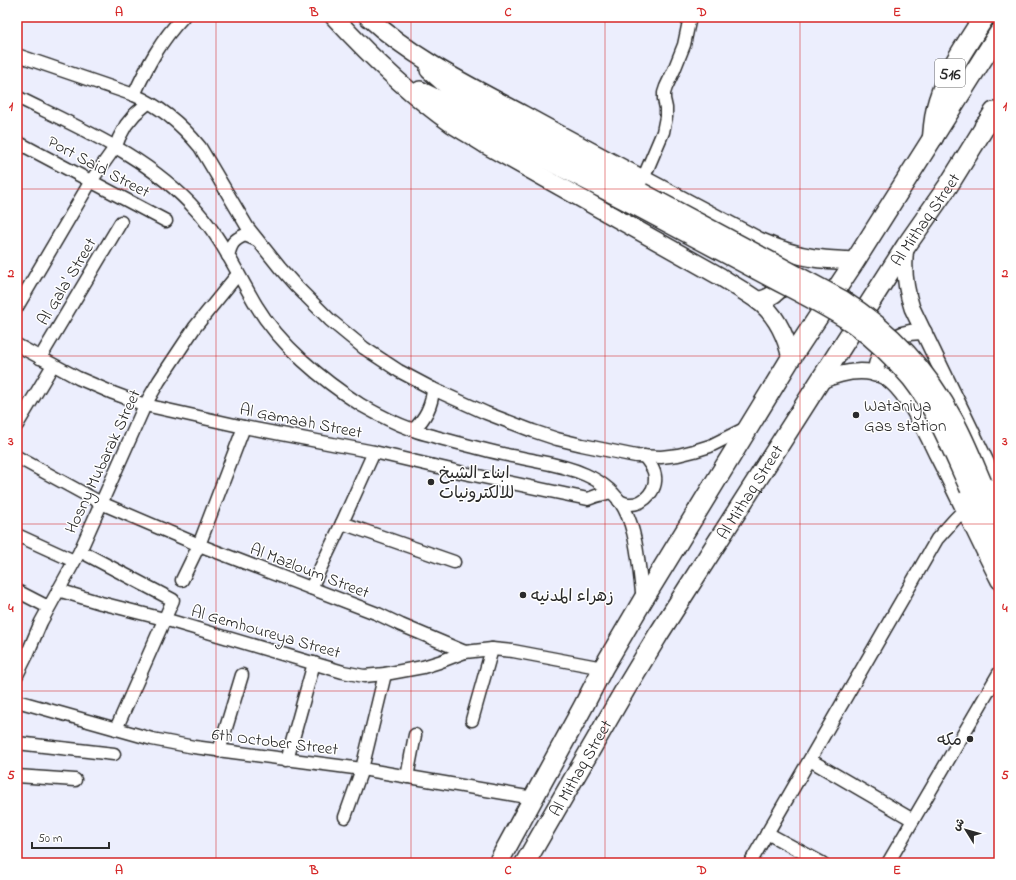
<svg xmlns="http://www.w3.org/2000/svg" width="1016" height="880" viewBox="0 0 1016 880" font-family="'Indie Flower','Playpen Sans Arabic',sans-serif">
<rect width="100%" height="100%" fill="#eceefd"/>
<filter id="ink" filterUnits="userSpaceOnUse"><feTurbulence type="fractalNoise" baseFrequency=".025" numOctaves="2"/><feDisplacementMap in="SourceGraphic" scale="8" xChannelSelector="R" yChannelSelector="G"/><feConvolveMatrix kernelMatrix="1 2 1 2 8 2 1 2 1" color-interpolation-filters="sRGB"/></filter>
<g filter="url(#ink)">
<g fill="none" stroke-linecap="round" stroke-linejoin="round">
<defs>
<g id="minor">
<path d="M17 55 134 95C160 106 182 125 200 147L248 228 280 268 296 286 330 320 364 348 399 371 433 389 486 413 533 431 557 439 582 445 636 456 661 457 678 455 694 451 710 446 748 427"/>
<path d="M134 95C147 66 161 40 183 17"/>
<path d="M17 97C81 129 148 156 197 211 222 239 237 273 256 305 280 345 322 380 361 405 377 414 394 423 411 429 419 433 428 434 436 437 451 441 466 445 482 449 500 454 518 457 536 461 569 467 606 476 624 508 638 534 639 571 643 600"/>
<polyline points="17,142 166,221"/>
<polyline points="643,179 663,132 666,117 666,108 664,99 664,93 666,87 674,70 684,45 690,17"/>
<path d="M228 256C231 244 233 240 245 235L257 240"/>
<polyline points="17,307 91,181 116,146 119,138 126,125 135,114 148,103"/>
<polyline points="17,345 78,378 113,393 145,405 244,427 374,452 464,473 588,499 596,496 611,492"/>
<polyline points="40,358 121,222"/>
<polyline points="17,425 53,365"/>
<path d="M413 430C425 419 432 406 433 389"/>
<polyline points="17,457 101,503 199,545 378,614 401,625 465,652 492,649 513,651 603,668"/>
<path d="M619 501C622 502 626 504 629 504 645 505 659 488 654 472 652 466 648 461 644 456"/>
<polyline points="342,523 454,562"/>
<polyline points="17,535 74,561"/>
<polyline points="80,551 173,600 116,729"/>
<polyline points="182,580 199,545 244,427"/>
<polyline points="311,588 342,523 374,452"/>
<polyline points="58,590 101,603 164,619 343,672 364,676 385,674 423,667 439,662 465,652"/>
<polyline points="17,591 48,607"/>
<polyline points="17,675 27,655 41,622 80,551 145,405 159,381 195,327 238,274"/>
<polyline points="17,701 152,739 194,747 362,769 533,798"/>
<polyline points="472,720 492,649"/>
<polyline points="17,743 114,754"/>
<polyline points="219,751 242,675"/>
<polyline points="287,760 314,663"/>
<polyline points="810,760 913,820"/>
<polyline points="17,776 75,780"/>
<polyline points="407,777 415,735"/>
<polyline points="345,817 362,769 385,674"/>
<polyline points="767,833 822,863"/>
<polyline points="750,863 937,539 955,519 964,510"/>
<polyline points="888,863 999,673"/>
</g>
<g id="tertiary">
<path d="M906 247C903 268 905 287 912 308L999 489"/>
<path d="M875 374C878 346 896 330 924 332"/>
<path d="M819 382C839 373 862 367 883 376 905 387 926 432 936 453 958 495 977 539 999 581"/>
</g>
<g id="secondary">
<path d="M334 17C370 56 409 94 452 124 463 131 475 138 486 145L721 277C733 285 746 292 757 300 776 314 786 336 791 358"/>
<path d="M368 17C414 59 470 86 524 115 602 158 681 199 759 241 777 249 794 255 814 258 827 260 841 260 855 261"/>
<polyline points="429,70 448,87 470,103 642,192"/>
<polyline points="420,90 440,100 484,128 635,206"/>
<path d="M758 301C774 297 785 287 789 271"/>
<polyline points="983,483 999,519"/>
<polyline points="969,489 999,553"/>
</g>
<g id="primary">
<polyline points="498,863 583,707 603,668 643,600 791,358 855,261 999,33"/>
<path id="s1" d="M525 863 626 688 658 635 906 246 948 186 994 112"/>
</g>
<g id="trunk">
<polyline points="985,126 999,114"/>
<path d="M933 137C934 124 935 112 939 100 948 70 967 44 984 17"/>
</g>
</defs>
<use href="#minor" stroke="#2b2b2b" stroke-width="15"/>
<use href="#tertiary" stroke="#2b2b2b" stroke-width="18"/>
<use href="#secondary" stroke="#2b2b2b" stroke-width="20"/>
<use href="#primary" stroke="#2b2b2b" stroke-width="22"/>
<use href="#trunk" stroke="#2b2b2b" stroke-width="23"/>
<use href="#minor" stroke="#fff" stroke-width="12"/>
<use href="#tertiary" stroke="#fff" stroke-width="15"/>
<use href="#secondary" stroke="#fff" stroke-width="17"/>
<use href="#primary" stroke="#fff" stroke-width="19"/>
<use href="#trunk" stroke="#fff" stroke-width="20"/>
<defs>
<g id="secondary-bridge">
<path d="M642 192 842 299C892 331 927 369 955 421 966 441 974 462 983 483"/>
<path d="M635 206C677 228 719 251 761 273 792 290 825 305 854 325 875 340 894 359 911 379 937 412 952 452 969 489"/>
</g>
</defs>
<use href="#secondary-bridge" stroke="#2b2b2b" stroke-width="20" stroke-linecap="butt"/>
<use href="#secondary-bridge" stroke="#fff" stroke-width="17"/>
</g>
</g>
<path fill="none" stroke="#d62828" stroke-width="1" stroke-opacity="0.55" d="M216 17V863M411 17V863M605 17V863M800 17V863M17 189H999M17 356H999M17 524H999M17 691H999"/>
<g fill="#2b2b2b" stroke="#fff" stroke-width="1.5">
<circle cx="856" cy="415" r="4"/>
<circle cx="431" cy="482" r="4"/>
<circle cx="523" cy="595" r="4"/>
<circle cx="970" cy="739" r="4"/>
</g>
<g text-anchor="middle" stroke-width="3" stroke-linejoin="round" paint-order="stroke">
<rect fill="#fff" stroke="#6b6b6b" stroke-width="1" x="935" y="59" width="30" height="28" rx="3"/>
<g font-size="16" font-weight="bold" fill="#2b2b2b">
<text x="950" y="79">516</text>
</g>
<g font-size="17" fill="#2b2b2b" stroke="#fff">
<text transform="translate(99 166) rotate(28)" y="6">Port Said Street</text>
<text dy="6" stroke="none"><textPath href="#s1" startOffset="758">Al Mithaq Street</textPath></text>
<text transform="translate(66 281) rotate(-59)" y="6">Al Gala' Street</text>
<text transform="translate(301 420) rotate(11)" y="6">Al Gamaah Street</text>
<text transform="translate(102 461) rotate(-65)" y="6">Hosny Mubarak Street</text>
<text dy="6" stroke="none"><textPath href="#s1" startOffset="434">Al Mithaq Street</textPath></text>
<text transform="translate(310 570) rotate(21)" y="6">Al Mazloum Street</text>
<text transform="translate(266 631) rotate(16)" y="6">Al Gemhoureya Street</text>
<text transform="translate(275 741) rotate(7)" y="6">6th October Street</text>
<text dy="6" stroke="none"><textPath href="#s1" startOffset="110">Al Mithaq Street</textPath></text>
</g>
<g font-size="17" fill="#2b2b2b" stroke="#fff" text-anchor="start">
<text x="864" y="411">Wataniya<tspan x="864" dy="20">Gas station</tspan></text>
<text x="439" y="478">ابناء الشيخ<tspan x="439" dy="20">للالكترونيات</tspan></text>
<text x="531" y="601">زهراء المدنيه</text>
<text x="962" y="745" text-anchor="end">مكه</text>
</g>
</g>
<rect width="1016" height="880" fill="none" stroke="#fff" stroke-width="44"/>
<g transform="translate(966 830) rotate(307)" stroke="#ffffff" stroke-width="3" paint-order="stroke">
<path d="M0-3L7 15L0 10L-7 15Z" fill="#2b2b2b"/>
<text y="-6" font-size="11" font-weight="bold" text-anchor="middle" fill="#2b2b2b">ش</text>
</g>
<path d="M32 842v6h77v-6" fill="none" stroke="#2b2b2b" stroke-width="2"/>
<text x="38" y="842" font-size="12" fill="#2b2b2b" stroke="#ffffff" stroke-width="3" paint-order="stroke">50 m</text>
<rect x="22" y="22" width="972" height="836" fill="none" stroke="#d62828" stroke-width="1.5"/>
<g font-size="13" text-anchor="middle" font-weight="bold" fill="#d62828">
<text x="119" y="16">A</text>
<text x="314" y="16">B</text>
<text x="508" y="16">C</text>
<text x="702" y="16">D</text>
<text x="897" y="16">E</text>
<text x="11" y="110">1</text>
<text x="1005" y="110">1</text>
<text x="11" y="277">2</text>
<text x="1005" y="277">2</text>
<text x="11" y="445">3</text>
<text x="1005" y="445">3</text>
<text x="11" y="612">4</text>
<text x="1005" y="612">4</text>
<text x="11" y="779">5</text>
<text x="1005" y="779">5</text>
<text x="119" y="874">A</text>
<text x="314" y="874">B</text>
<text x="508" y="874">C</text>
<text x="702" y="874">D</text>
<text x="897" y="874">E</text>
</g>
</svg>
